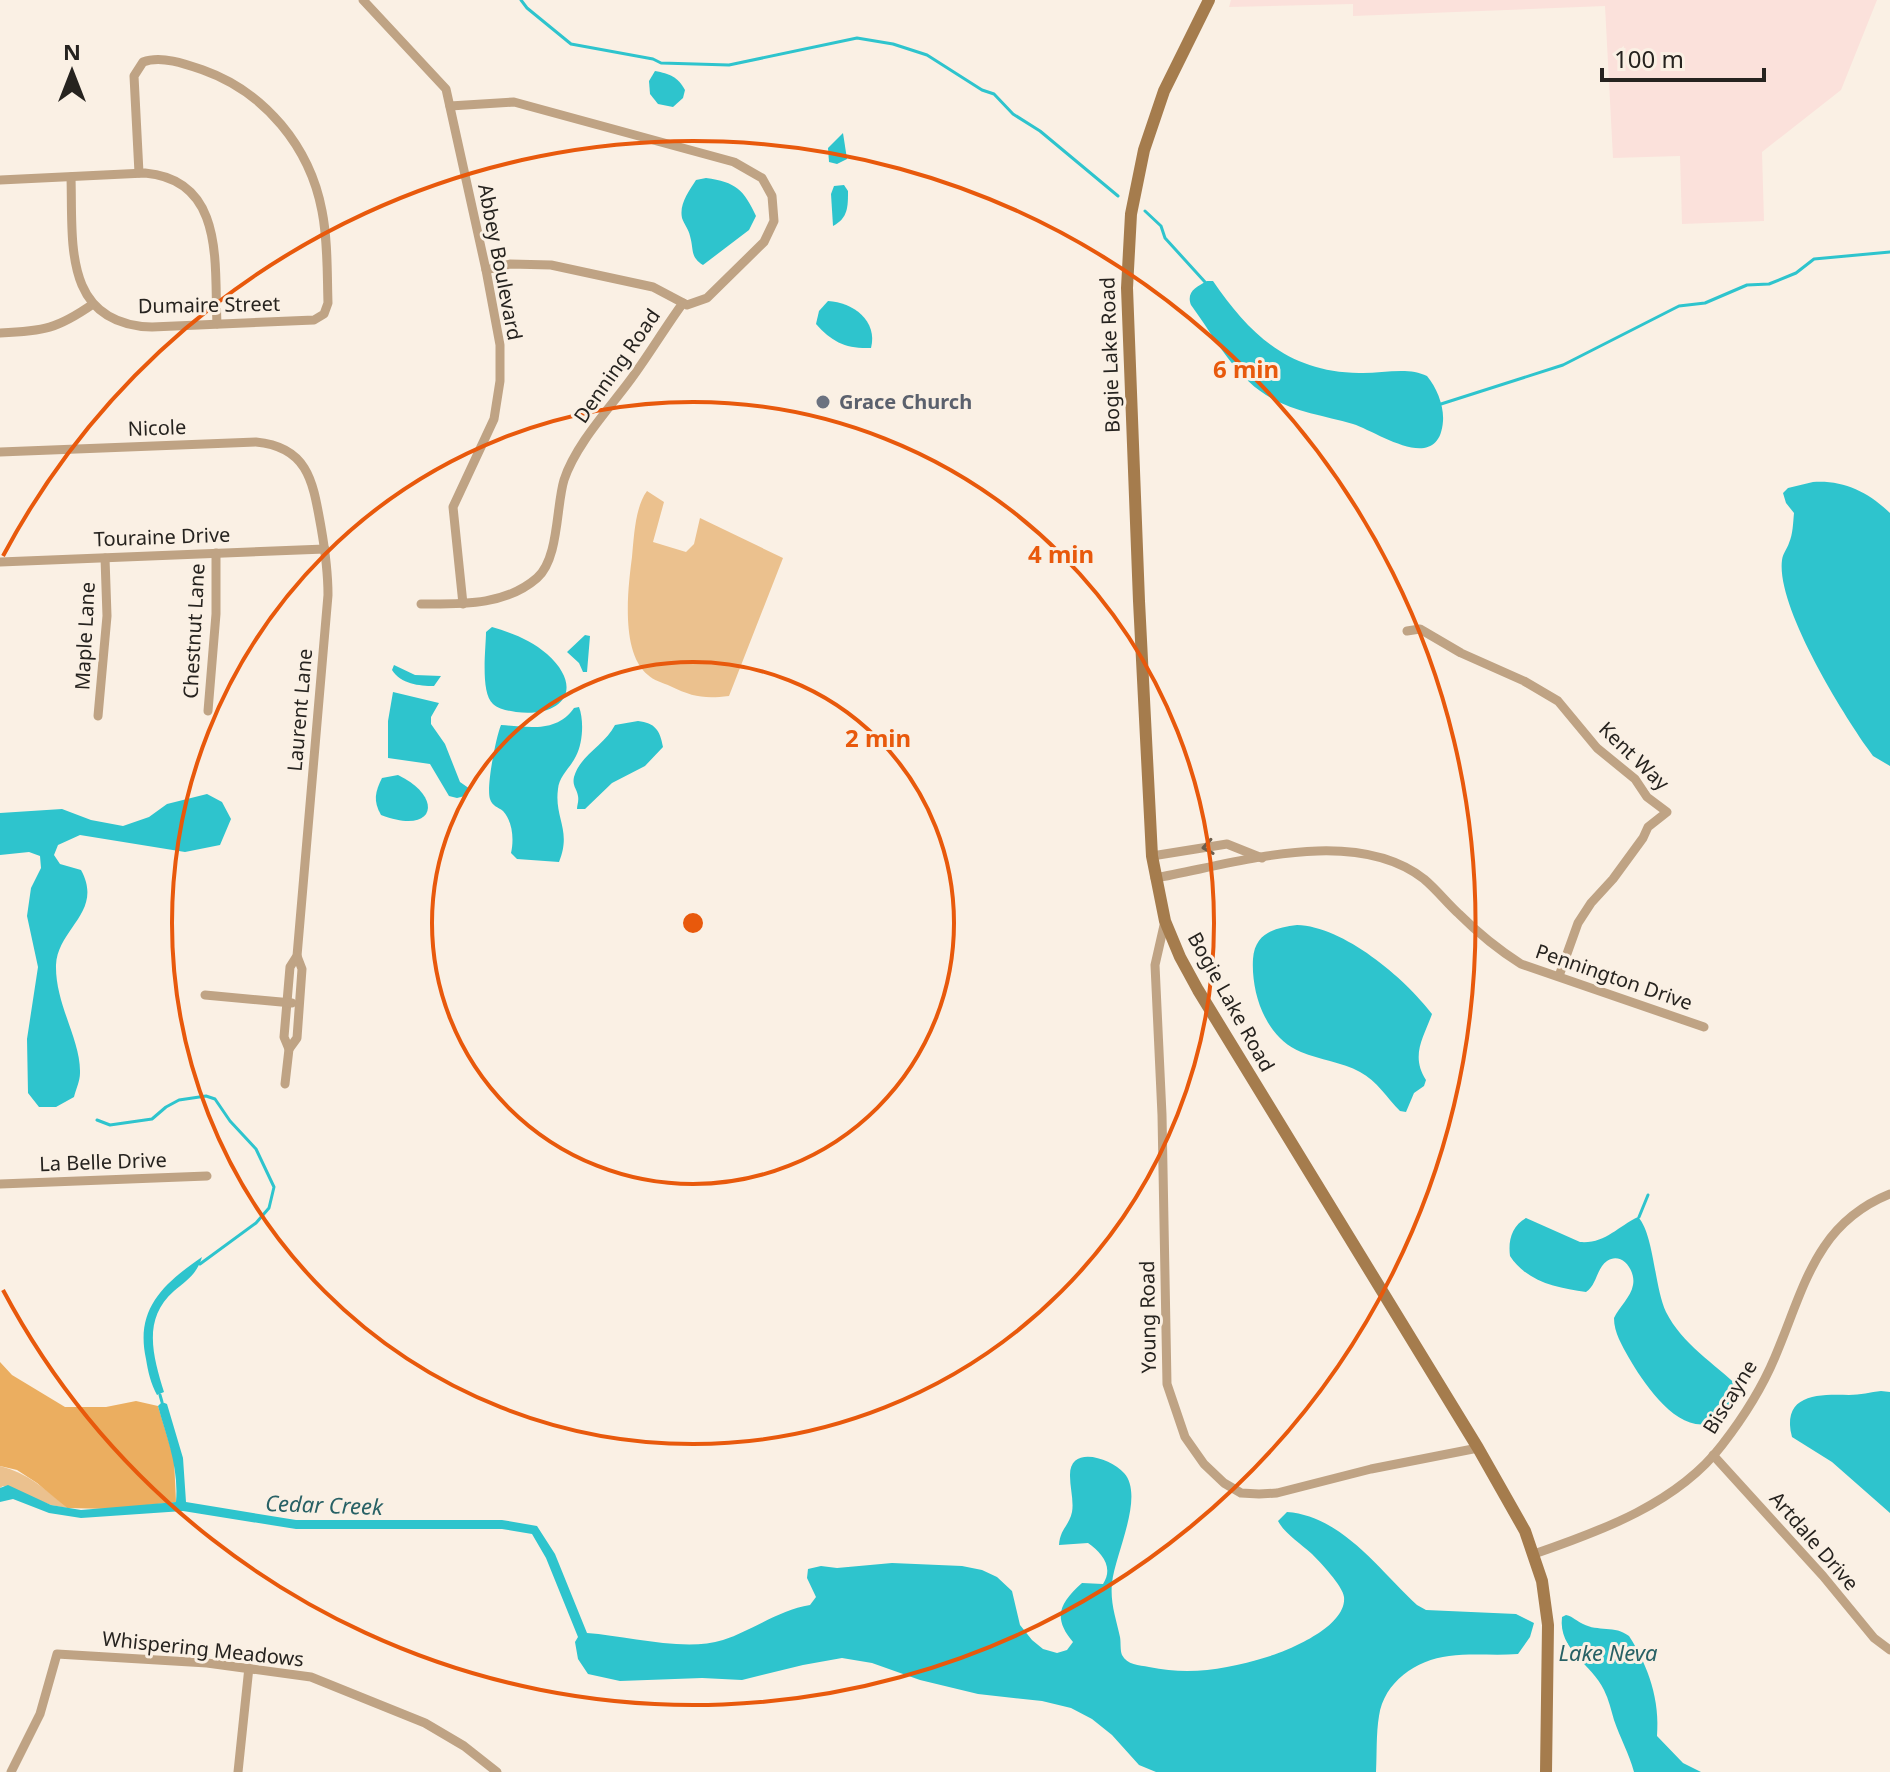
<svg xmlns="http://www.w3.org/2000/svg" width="1890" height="1772" viewBox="0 0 1890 1772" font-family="'Noto Sans',sans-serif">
<rect width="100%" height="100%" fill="#faf0e4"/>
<polygon fill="#fbe1db" points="1231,0 1877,0 1841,90 1762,152 1764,221 1682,224 1680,156 1613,158 1605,6 1353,16 1353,4 1229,7"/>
<g fill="#ebc18e">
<path d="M647 491 664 502 653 542 686 552 694 544 700 518 783 558 729 696C704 699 693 697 670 686 663 683 653 680 648 675 620 652 628 588 632 557 634 537 635 507 647 491Z"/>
<path d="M0 1466C27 1473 46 1489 67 1508L51 1505 3 1486 0 1488Z"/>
</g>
<polygon fill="#ebae60" points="0,1362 12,1375 65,1407 106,1407 136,1401 158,1406 174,1459 176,1502 110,1509 67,1508 37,1483 17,1470 0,1466"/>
<g fill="#2ec4cd">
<path d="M655 71C670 74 677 76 685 90L683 98 673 107 658 104 650 94 649 81Z"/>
<polygon points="843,133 847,159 837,164 829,162 828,148"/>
<path d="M706 178C736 182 744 190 756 216L749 230 703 265C690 257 694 250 690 236 689 230 684 224 682 218 679 204 689 191 696 180Z"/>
<path d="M844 185 848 191C848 207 848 218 833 226L831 194 834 186Z"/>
<path d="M1207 281H1213C1250 335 1289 372 1359 373 1380 374 1408 366 1427 376 1437 388 1444 406 1443 421 1439 476 1378 432 1353 424 1323 415 1293 412 1266 395 1233 374 1214 336 1191 305 1186 292 1196 287 1207 281Z"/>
<path d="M828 301C853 302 878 321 871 348 846 349 832 342 816 324L819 311Z"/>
<path d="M1813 482C1844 480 1868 492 1890 513V766L1873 756 1868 749C1841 711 1776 606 1782 560 1783 553 1787 549 1789 543 1793 534 1793 523 1794 513L1786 503 1783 493 1788 488Z"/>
<path d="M492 627C512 633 531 640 547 654 586 689 562 718 516 712 509 711 498 709 493 704 480 693 486 648 486 632Z"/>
<polygon points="585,635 590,636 587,672 583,672 579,663 567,652"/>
<path d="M394 665 415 675 441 676 434 686C419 686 401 684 392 670Z"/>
<polygon points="393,692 439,703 431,717 431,724 445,744 460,782 470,789 465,796 457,798 449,796 430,764 388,758 388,721"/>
<path d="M579 707C584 720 583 743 576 756 571 767 559 776 558 789 554 818 572 830 559 862L517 859 511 853C514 840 513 822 503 811 498 807 492 806 490 799 486 787 496 737 501 725 528 727 557 733 574 708Z"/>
<path d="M638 721C655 723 660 730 663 747L645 766 612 783 585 809H577C577 805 579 801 578 796 577 789 572 786 574 777 580 755 605 745 615 725Z"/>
<path d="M398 775C444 797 436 836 381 815 373 801 375 792 382 778Z"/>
<path d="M207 794 222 802 231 819 220 845 185 852 80 835 58 845 54 855 60 864 81 870C104 912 58 928 56 965 55 1004 81 1040 80 1073 80 1081 76 1089 74 1097L56 1107H39L28 1093 27 1039 38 967 27 916 31 888 41 868 40 856 29 852 0 855V813L62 809 91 820 123 826 149 817 167 804Z"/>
<path d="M1297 925C1343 926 1405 978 1432 1014 1424 1037 1410 1055 1426 1080L1424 1086 1414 1093 1406 1112 1400 1111C1387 1098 1377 1081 1360 1072 1342 1062 1320 1060 1301 1052 1266 1038 1251 994 1253 959 1255 933 1274 928 1297 925Z"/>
<path d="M1638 1217C1654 1234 1654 1286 1666 1312 1682 1344 1715 1364 1740 1388 1740 1400 1734 1407 1726 1414 1687 1449 1646 1387 1629 1358 1622 1345 1614 1333 1614 1318 1619 1307 1631 1297 1633 1285 1636 1271 1622 1251 1607 1261 1596 1269 1597 1285 1586 1292 1557 1288 1527 1282 1510 1256 1508 1240 1512 1226 1526 1218L1580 1242C1605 1244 1617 1227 1638 1217Z"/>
<path d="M202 1257C197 1274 187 1280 174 1291 142 1319 153 1356 164 1392L157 1395C151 1384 148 1372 146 1359 135 1309 163 1284 202 1257Z"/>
<path d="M1881 1391 1890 1392V1513L1832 1462 1792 1437C1781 1394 1818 1394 1849 1395 1860 1395 1871 1392 1881 1391Z"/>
<path d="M162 1402 167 1404 183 1458 186 1502 296 1520H502L537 1526 555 1554 587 1633C627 1636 685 1652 723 1640 753 1630 779 1610 810 1605L816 1597 807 1578 808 1569 821 1566 837 1568 892 1563 962 1566 982 1570 997 1577 1012 1591 1020 1625 1032 1640 1043 1649 1057 1653 1067 1650 1073 1642C1052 1617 1060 1603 1082 1583L1103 1584C1114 1567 1102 1553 1088 1543L1059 1545C1060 1529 1069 1526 1072 1512 1074 1501 1070 1488 1070 1476 1069 1444 1111 1458 1124 1473 1145 1496 1115 1554 1112 1583 1110 1603 1116 1618 1120 1637 1121 1642 1120 1650 1122 1655 1127 1665 1139 1665 1149 1667 1191 1676 1227 1669 1267 1657 1290 1650 1347 1626 1344 1597 1343 1586 1320 1562 1312 1554 1300 1543 1285 1534 1278 1521L1287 1512C1342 1516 1379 1570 1417 1605L1426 1610 1516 1614 1534 1623 1530 1637 1518 1654C1495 1656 1472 1653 1449 1656 1416 1660 1384 1682 1379 1716 1376 1734 1377 1754 1376 1772H1156L1139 1765 1112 1735 1092 1719 1071 1708 1042 1701 978 1694 920 1680 872 1663 842 1658 803 1665 742 1680 702 1678 620 1681 588 1674 578 1659 575 1642 578 1637 546 1558 532 1534 502 1529H296L183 1511 81 1518 49 1513 13 1499 0 1502V1488L8 1485 51 1505 81 1510 176 1502C179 1467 167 1439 158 1406Z"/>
<path d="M1566 1615C1574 1617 1576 1621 1583 1624 1598 1632 1615 1625 1629 1636 1649 1667 1660 1701 1657 1736L1683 1763 1701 1772H1634C1629 1753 1620 1738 1614 1720 1611 1710 1609 1700 1604 1690 1592 1664 1558 1650 1562 1617Z"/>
</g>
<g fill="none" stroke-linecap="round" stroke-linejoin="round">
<g stroke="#2ec4cd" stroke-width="3">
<polyline points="521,0 527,8 571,44 653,59 661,63 729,65 857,38 893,44 927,55 982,90 994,94 1013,114 1040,131 1118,196"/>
<polyline points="1145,211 1161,226 1165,238 1205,282"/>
<polyline points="1441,404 1563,365 1679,306 1705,303 1747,285 1769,284 1796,273 1814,259 1890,252"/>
<polyline points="97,1120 110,1125 152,1119 166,1107 179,1100 206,1096 215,1099 230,1121 256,1149 274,1187 269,1208 256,1223 200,1264"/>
<polyline points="1639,1217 1648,1195"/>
<polyline points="160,1395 162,1402"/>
</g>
<g stroke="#bfa384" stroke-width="9">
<polyline points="363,0 446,89 486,270 500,345 500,381 494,419 453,507 463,604"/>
<polyline points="450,106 514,102 734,162 762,178 772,196 774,221 764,242 707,298 687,305 653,287 551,265 510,264 486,270"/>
<path d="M71 177C73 242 62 324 152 327L314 320 324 314 328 303C327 273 328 241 322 211 310 147 265 92 203 70 186 64 161 55 143 62L134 76 139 173"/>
<path d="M0 180 145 173C226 180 214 266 217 324"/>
<path d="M0 333C44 331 57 329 93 304"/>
<path d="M0 452 256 442C309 447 313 483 321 527 325 550 328 572 328 595L297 956 290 967 284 1037 289 1049 285 1084"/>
<polyline points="0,562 325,549"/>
<path d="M421 604C461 604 505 606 537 578 559 559 556 506 564 480 575 446 607 411 628 383 647 358 664 329 683 303"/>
<polyline points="1407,631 1420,629 1461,653 1524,681 1558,701 1597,748 1635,779 1647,797 1667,812 1648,827 1643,838 1613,879 1591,903 1578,923 1559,976"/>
<polyline points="208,711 216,614 216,553"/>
<polyline points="98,716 107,616 105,558"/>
<polyline points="1152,856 1227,844 1262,858"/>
<path d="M1155 878C1235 864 1353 824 1424 879 1437 890 1447 903 1459 914 1478 933 1499 950 1521 964L1704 1027"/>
<polyline points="1165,921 1155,965 1162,1115 1167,1384 1185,1437 1204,1464 1224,1483 1241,1493 1259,1494 1277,1493 1371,1469 1478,1448"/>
<polyline points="205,995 292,1003"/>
<polyline points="289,1049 297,1038 302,969 297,956"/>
<polyline points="0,1184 207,1176"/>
<polyline points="1713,1455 1823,1576 1874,1638 1890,1650"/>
<path d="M1534 1554C1601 1531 1678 1503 1722 1445 1743 1418 1762 1388 1775 1357 1804 1289 1815 1224 1890 1194"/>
<polyline points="11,1772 40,1714 57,1654 207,1663 311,1677 425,1723 464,1746 497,1772"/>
<polyline points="238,1772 249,1667"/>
</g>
<polyline stroke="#a57c4d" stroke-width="12" points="1209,0 1164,91 1144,150 1131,214 1127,288 1139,601 1152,856 1165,921 1180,957 1198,990 1478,1448 1525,1531 1542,1581 1548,1625 1546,1772"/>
</g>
<defs><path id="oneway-chevron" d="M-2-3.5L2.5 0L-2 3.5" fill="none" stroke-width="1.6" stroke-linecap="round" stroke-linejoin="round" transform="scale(2)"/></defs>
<use stroke="#6b5d4c" href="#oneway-chevron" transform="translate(1208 847) rotate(171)"/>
<g fill="none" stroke="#e8590c" stroke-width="4">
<circle cx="693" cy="923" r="261"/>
<circle cx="693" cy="923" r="521"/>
<path d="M3 556A782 782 0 1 1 3 1290"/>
</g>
<circle fill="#6b7280" stroke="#faf0e4" stroke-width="3" cx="823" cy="402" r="8"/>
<g text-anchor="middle" stroke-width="6" stroke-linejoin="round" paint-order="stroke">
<g font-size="20" fill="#26231f" stroke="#faf0e4">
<text transform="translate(500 262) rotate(79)" y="7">Abbey Boulevard</text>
<text transform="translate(209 305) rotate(-1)" y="7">Dumaire Street</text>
<text transform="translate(1110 355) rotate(-92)" y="7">Bogie Lake Road</text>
<text transform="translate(617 366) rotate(-55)" y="7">Denning Road</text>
<text transform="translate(157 428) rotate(-2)" y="7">Nicole</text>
<text transform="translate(162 537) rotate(-2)" y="7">Touraine Drive</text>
<text transform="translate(194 631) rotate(-87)" y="7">Chestnut Lane</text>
<text transform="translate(85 636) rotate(-87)" y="7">Maple Lane</text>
<text transform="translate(300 710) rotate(-85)" y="7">Laurent Lane</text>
<text transform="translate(1634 756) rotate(44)" y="7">Kent Way</text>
<text transform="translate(1614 977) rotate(19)" y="7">Pennington Drive</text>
<text transform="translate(1231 1002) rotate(61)" y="7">Bogie Lake Road</text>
<text transform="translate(103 1162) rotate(-2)" y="7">La Belle Drive</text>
<text transform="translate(1148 1317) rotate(-91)" y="7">Young Road</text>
<text transform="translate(1730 1397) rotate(-58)" y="7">Biscayne</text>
<text transform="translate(1814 1541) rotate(49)" y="7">Artdale Drive</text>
<text transform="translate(203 1649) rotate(6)" y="7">Whispering Meadows</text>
</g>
<g font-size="20" font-weight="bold" fill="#5b616d" stroke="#faf0e4" text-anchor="start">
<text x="839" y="409">Grace Church</text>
</g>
<g font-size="22" font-style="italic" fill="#286165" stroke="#faf0e4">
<text transform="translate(324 1505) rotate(2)" y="8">Cedar Creek</text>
<text x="1608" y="1661">Lake Neva</text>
</g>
</g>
<circle cx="693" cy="923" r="12" fill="#e8590c" stroke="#faf0e4" stroke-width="4"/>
<g font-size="24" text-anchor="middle" font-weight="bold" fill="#e8590c" stroke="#faf0e4" stroke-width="6" stroke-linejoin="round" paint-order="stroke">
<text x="1246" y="378">6 min</text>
<text x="1061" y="563">4 min</text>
<text x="878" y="747">2 min</text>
</g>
<g transform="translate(72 72)" stroke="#faf0e4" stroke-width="6" paint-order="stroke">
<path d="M0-6L14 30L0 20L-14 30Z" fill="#26231f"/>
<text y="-12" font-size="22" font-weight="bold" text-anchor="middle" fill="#26231f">N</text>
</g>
<path d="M1602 68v12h162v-12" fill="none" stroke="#26231f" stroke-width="4"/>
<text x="1614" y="68" font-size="24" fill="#26231f" stroke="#faf0e4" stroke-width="6" paint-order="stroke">100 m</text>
</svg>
